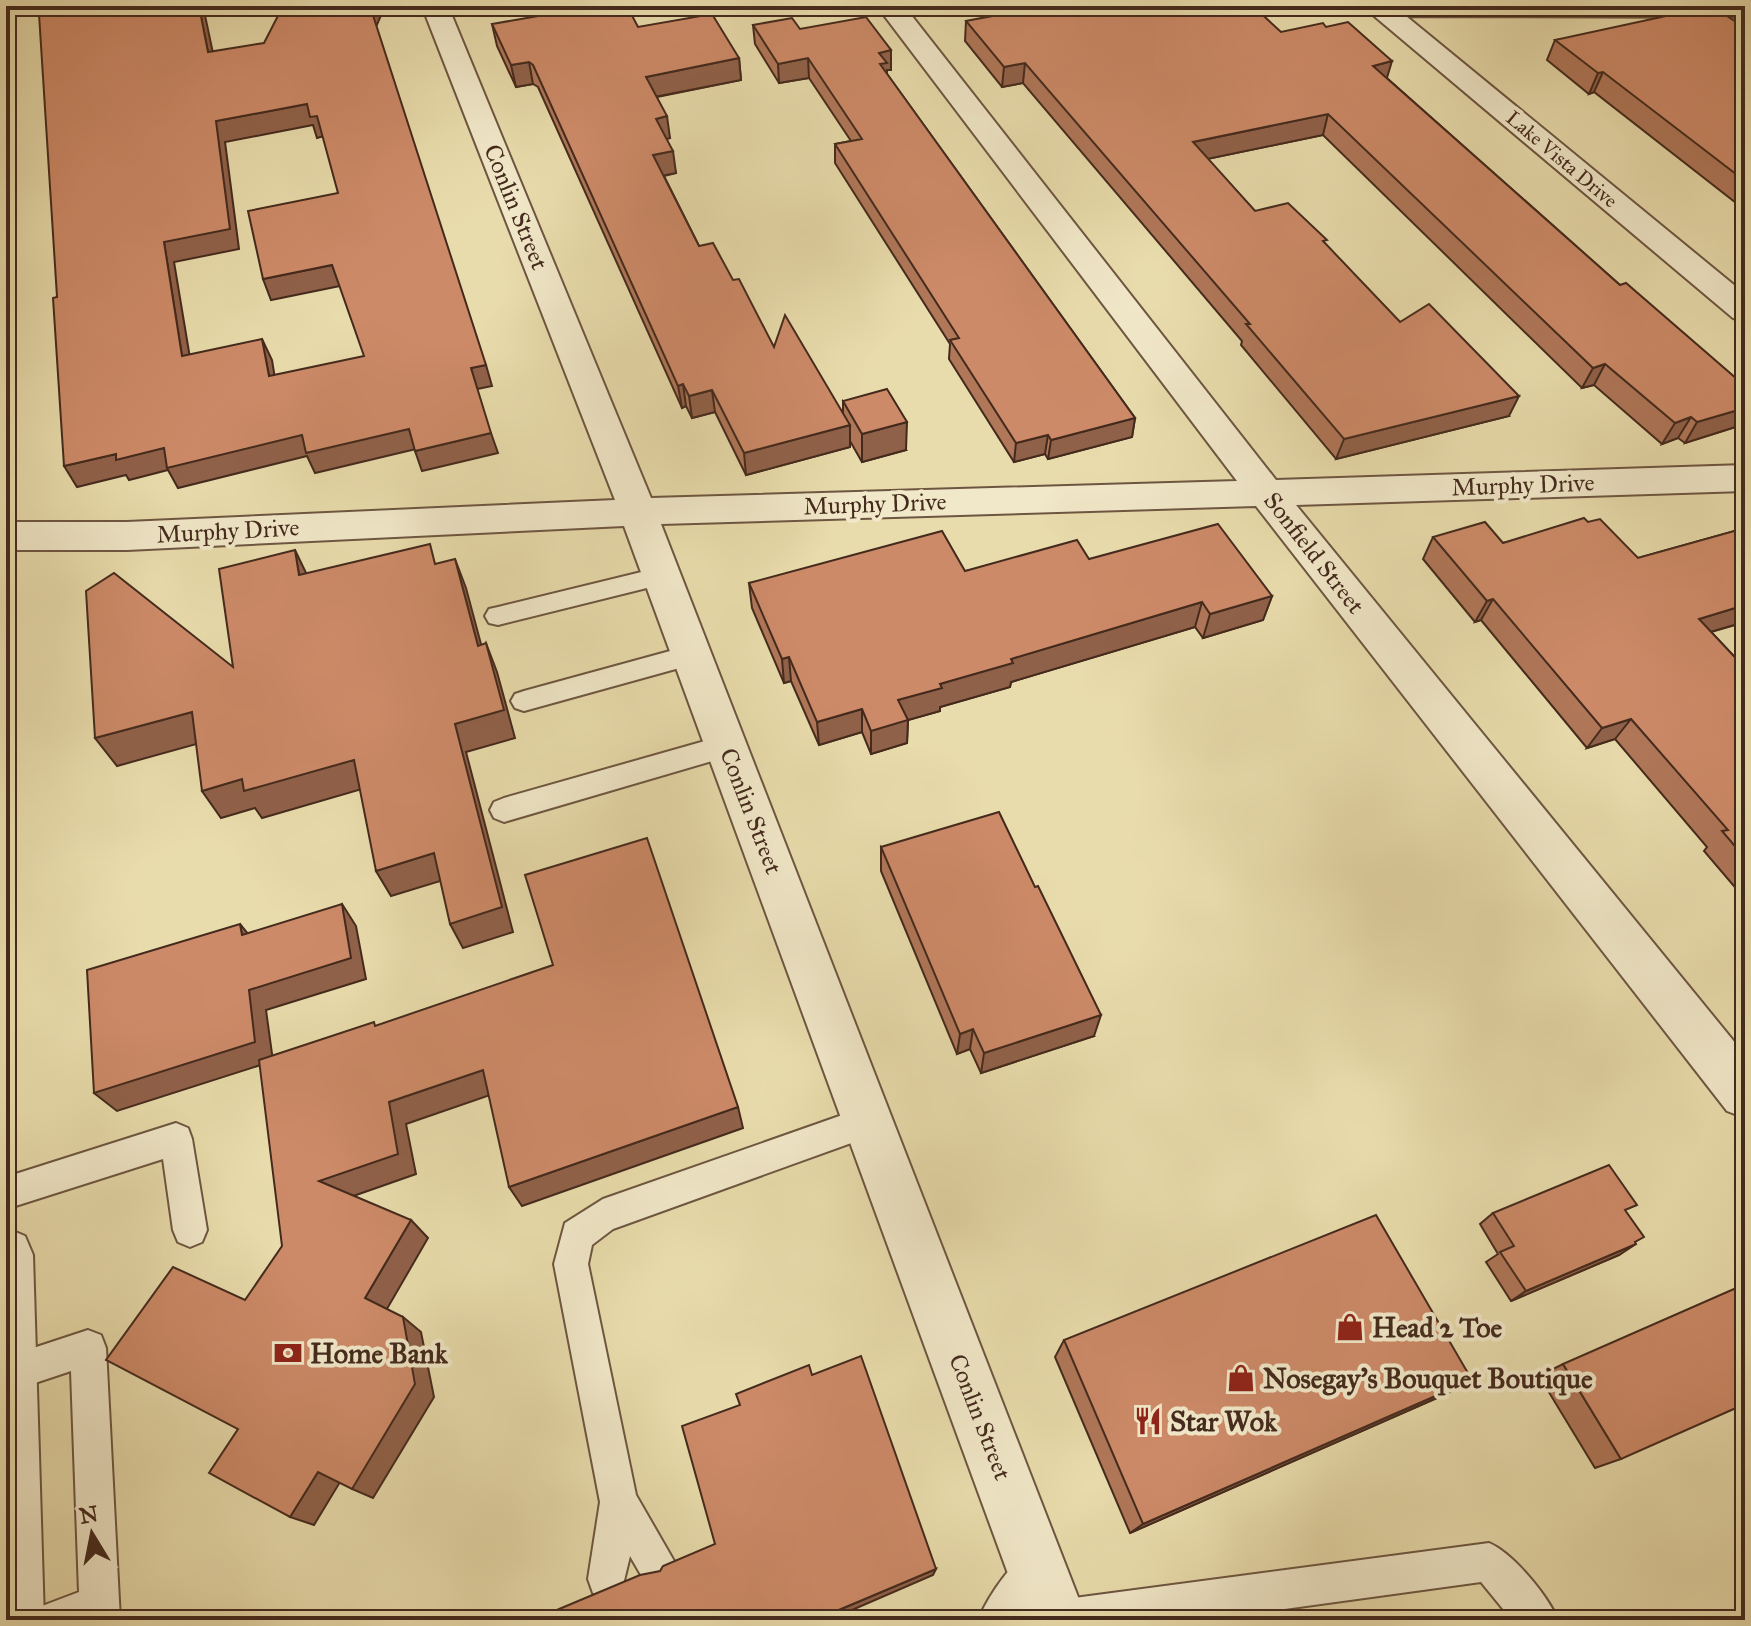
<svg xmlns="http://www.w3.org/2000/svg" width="1751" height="1626" viewBox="0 0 1751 1626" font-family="'IM FELL Great Primer',serif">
<rect width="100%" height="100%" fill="#e9dcac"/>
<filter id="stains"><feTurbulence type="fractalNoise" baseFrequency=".0025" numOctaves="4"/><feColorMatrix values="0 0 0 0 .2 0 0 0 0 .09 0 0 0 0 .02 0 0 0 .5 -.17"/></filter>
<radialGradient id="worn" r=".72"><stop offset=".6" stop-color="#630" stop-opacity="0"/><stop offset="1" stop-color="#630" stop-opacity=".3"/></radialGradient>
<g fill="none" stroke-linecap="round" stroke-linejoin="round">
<defs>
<g id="service">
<polygon points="662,567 671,570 674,576 671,582 498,625 489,623 485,616 489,609 498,607"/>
<polygon points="692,645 701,648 705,655 701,662 524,711 515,708 511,701 515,694 524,691"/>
<polygon points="726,735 736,738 740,746 736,754 504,822 494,818 490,810 494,802 504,798"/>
<polygon points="868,1106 879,1111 884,1122 879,1133 613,1229 592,1245 588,1264 636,1495 674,1561 669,1575 655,1580 641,1575 630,1556 621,1593 607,1598 593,1593 588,1579 600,1502 554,1264 565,1223 603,1199"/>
<polygon points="176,1123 188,1128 192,1139 207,1230 202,1242 190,1247 178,1242 173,1230 163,1159 6,1209 6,1177"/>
<polygon points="88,1330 101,1335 106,1348 120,1620 36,1620 42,1606 79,1592 71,1371 8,1392 6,1357"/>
<path d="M1489 1543C1513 1553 1548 1596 1558 1620H1512L1481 1582 1204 1620H1039L1045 1606 1059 1600Z"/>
<path d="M1037 1549 1051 1554 1056 1568 1051 1582 1022 1620H978C989 1595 1012 1559 1037 1549Z"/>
</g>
<g id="minor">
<polygon points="422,6 448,6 651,498 1237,481 877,6 904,6 1276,480 1745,465 1745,491 1296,505 1745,1055 1745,1118 1727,1111 1256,506 661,524 1087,1620 1025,1620 624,526 127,550 6,550 6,522 127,522 615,500"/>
<polygon points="928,6 1115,6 1116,7 1112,13 1103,15 941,14 932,12"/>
<polygon points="1745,6 1745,17 1406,16 1745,294 1745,321 1733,318 1373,15 1195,15 1186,13 1182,7"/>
</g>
<polygon id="tertiary" points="6,1228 25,1236 33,1255 44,1620 6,1620"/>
</defs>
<use href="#service" stroke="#6d5641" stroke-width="4"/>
<use href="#minor" stroke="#6d5641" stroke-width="4"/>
<use href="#tertiary" stroke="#6d5641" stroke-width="4"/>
<use href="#service" fill="#f1e8c9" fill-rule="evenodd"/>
<use href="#minor" fill="#f1e8c9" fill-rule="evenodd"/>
<use href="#tertiary" fill="#f1e8c9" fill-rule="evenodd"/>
</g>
<g fill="#b07759" stroke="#442a1d" stroke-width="2">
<polygon points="966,21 1281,32 1387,78 1620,285 1745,386 1745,424 1685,443 1678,438 1662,444 1594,385 1582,388 1323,135 1207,159 1255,211 1326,245 1400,322 1509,416 1336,459 1241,345 1242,341 1023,83 1002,87 965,41"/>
<polygon points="492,24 638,27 739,58 741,80 657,97 670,138 666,139 676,173 664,176 699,246 733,280 774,347 843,413 843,401 906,450 862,462 850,441 850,447 746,475 715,412 692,418 686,406 682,408 538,87 533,84 516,87 497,46"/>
<polygon points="753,25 800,29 891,70 887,70 887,74 1135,418 1132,437 1048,459 1045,454 1014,462 949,359 950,344 835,163 835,144 851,141 809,78 779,83 755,44"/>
<polygon points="1745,28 1745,210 1594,92 1589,94 1547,60 1555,40"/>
<polygon points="1588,522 1638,558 1745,528 1745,622 1711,632 1745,668 1745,899 1704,851 1707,847 1615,739 1587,748 1481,620 1475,622 1423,559 1433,537 1503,543"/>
<polygon points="1089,559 1272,596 1263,620 1203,638 1195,627 1011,682 1010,687 940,707 940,711 908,720 907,743 871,754 862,732 819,745 791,681 784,683 752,608 749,583 965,571"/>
<polygon points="881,847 1094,1036 981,1073 970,1049 957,1054 881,871"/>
<polygon points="1626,1212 1635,1242 1619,1255 1511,1301 1486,1262 1498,1254 1480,1224 1493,1213"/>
<polygon points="1064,1340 1446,1394 1130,1533 1055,1357"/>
<polygon points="1563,1364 1621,1459 1595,1468 1539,1376"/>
</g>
<g fill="#906149" stroke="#442a1d" stroke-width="2">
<polygon points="199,6 203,6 217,72 208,52"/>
<polygon points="370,6 385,6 376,27"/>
<polygon points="891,50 891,70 887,70 887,82 880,83 879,53"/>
<polygon points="739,58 741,80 649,98 646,77"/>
<polygon points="808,58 809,78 779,83 778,64"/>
<polygon points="1392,61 1386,81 1373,66"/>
<polygon points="529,62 533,84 516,87 511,65"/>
<polygon points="1025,63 1023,83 1002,87 1004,67"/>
<polygon points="1603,72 1594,92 1589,94 1598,73"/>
<polygon points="307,104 317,116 324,136 317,138 313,125 225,142 239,249 174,262 193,376 182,356 164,242 216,121"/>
<polygon points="1328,114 1323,135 1188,163 1193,142"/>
<polygon points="667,116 670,138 659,141 656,119"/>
<polygon points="673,151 676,173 656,177 653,155"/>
<polygon points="332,265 340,286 271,300 263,279"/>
<polygon points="262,339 272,360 278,397 269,376"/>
<polygon points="1605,364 1594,385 1582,388 1593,368"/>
<polygon points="486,365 492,386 477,389 471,368"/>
<polygon points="683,384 686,406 682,408 678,386"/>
<polygon points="712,390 715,412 692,418 689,396"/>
<polygon points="1519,396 1509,416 1336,459 1344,439"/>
<polygon points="1745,408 1745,424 1685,443 1697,422"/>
<polygon points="1691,417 1678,438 1662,444 1675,423"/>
<polygon points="1135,418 1132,437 1048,459 1051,440"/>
<polygon points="907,422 906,450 862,462 862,434"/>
<polygon points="850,425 850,447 746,475 744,453"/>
<polygon points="409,429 416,449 315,473 307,456 178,488 168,470 129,480 126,475 77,487 64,466 116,454 164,448 302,435"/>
<polygon points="491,433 498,453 422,471 415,451"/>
<polygon points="1048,435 1045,454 1014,462 1016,443"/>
<polygon points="295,550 309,579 299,575"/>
<polygon points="455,559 466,588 489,674 478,646"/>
<polygon points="1272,596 1263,620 1203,638 1210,614"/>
<polygon points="1493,599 1481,620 1475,622 1487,601"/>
<polygon points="1202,602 1195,627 1011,682 1010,687 940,707 940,711 908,720 907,743 871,754 871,731 898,700 940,684 1011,659"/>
<polygon points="1745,605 1745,622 1682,640 1699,619"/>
<polygon points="486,643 497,672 515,738 466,752 513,932 463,948 450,924 455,724"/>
<polygon points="789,657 791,681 784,683 782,659"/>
<polygon points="862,709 862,732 819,745 817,722"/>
<polygon points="192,712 211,740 117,766 95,738"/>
<polygon points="1631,719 1615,739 1587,748 1602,728"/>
<polygon points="354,760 369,787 262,818 255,808 221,818 202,791 242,779"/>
<polygon points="434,853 447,879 391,896 376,871"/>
<polygon points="342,904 356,926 366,979 266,1010 273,1061 117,1111 94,1093 249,990"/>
<polygon points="240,924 257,945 242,935"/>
<polygon points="1101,1015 1094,1036 981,1073 984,1053"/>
<polygon points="973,1029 970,1049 957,1054 960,1034"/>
<polygon points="483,1070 496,1093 406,1124 416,1174 339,1201 319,1181 389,1102"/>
<polygon points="738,1107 743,1128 522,1206 509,1187"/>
<polygon points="411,1220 428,1238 384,1314 365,1298"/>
<polygon points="1636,1244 1619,1255 1511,1301 1526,1291"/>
<polygon points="403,1317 421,1332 434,1397 373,1498 352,1489"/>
<polygon points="1472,1380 1446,1394 1130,1533 1143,1524"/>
<polygon points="318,1472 340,1482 314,1525 290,1517"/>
<polygon points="936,1569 933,1575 829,1620 815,1620"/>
</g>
<g fill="#cd8a68" stroke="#442a1d" stroke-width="2" fill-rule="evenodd">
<path d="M42 6H199L208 52 264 43 283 6H370L486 365 471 368 491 433 415 451 409 429 306 453 302 435 167 468 164 448 116 460V454L64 466 53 298 57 297 39 14H42ZM307 104 310 117 317 116 338 193 248 211 263 279 332 265 364 356 269 376 262 339 182 356 164 242 230 229 216 121Z"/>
<polygon points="596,6 627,6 638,27 712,14 739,58 646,77 667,116 656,119 673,151 653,155 699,246 713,243 733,280 739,279 774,347 785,315 850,425 744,453 712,390 689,396 683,384 678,386 533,65 529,62 511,65 492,24"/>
<polygon points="1045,6 1253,6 1281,32 1323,23 1326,27 1348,22 1392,61 1373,66 1620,285 1626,283 1745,386 1745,408 1697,422 1691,417 1675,423 1605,364 1593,368 1328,114 1193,142 1255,211 1288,203 1327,240 1323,241 1400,322 1429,304 1519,396 1344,439 1246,324 1250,324 1025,63 1004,67 966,21"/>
<polygon points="1712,6 1745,28 1745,181 1603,72 1598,73 1555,40"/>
<polygon points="866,17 891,50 879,53 887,63 880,64 1135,418 1051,440 1048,435 1016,443 950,340 959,338 835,144 862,139 808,58 778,64 753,25 792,18 800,29"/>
<polygon points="887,389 907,422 862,434 843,401"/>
<polygon points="1584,518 1588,522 1600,519 1638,558 1745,528 1745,605 1699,619 1745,668 1745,858 1722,831 1728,830 1631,719 1602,728 1493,599 1487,601 1433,537 1485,522 1503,543"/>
<polygon points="1218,524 1272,596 1210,614 1202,602 1011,659 1013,663 940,684 942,688 898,700 908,720 871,731 862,709 817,722 789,657 782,659 749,583 942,531 965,571 1077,540 1089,559"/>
<polygon points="430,544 435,564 455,559 478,646 486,643 504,710 455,724 502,907 450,924 434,853 376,871 354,760 244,791 242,779 202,791 192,712 95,738 86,591 114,573 233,667 219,569 295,550 299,575"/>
<polygon points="999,812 1035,887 1038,886 1101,1015 984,1053 973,1029 960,1034 881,847"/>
<polygon points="647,838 738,1107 509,1187 483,1070 389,1102 398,1154 319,1181 411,1220 365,1298 403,1317 415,1384 352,1489 318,1472 290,1517 209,1473 238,1429 106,1360 173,1267 245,1300 282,1246 259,1060 374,1022 375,1026 553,965 525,875"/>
<polygon points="342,904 351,958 249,990 255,1042 94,1093 87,970 240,924 242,935"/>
<polygon points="1609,1165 1637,1205 1625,1210 1644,1237 1635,1242 1636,1244 1526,1291 1500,1252 1514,1246 1493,1213"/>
<polygon points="1376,1215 1472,1380 1143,1524 1064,1340"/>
<polygon points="1743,1285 1745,1288 1745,1404 1621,1459 1563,1364"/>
<polygon points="861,1356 936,1569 815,1620 533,1620 640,1575 660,1571 663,1566 715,1544 682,1426 740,1405 736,1394 809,1365 812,1375"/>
</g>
<defs>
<symbol id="shop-bare" viewBox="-9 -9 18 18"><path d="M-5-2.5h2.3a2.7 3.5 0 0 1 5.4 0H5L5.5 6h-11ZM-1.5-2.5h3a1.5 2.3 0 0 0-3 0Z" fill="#8f2418" stroke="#f1e8c9" stroke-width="2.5" paint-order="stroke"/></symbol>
<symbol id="bank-bare" viewBox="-9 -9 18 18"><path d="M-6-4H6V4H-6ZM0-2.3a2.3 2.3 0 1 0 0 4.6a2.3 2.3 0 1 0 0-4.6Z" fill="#8f2418" stroke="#f1e8c9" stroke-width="2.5" paint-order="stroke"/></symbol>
<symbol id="restaurant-bare" viewBox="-9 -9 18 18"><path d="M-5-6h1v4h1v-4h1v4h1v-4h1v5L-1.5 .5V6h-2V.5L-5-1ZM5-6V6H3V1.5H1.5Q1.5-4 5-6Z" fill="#8f2418" stroke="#f1e8c9" stroke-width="2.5" paint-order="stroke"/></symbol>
</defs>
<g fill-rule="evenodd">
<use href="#shop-bare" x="1330" y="1307" width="40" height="40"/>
<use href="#bank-bare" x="268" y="1333" width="40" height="40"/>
<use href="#shop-bare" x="1221" y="1358" width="40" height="40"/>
<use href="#restaurant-bare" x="1128" y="1401" width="40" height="40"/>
</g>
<g text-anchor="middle" stroke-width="8" stroke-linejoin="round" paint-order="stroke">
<g font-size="20" fill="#442a1d" stroke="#f1e8c9">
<text transform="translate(1562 159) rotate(40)" y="7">Lake Vista Drive</text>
</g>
<g font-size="24" fill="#442a1d" stroke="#f1e8c9">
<text transform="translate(516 207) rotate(68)" y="8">Conlin Street</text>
<text transform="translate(1523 485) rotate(-2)" y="8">Murphy Drive</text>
<text transform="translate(875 504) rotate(-2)" y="8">Murphy Drive</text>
<text transform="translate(228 531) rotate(-3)" y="8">Murphy Drive</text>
<text transform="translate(1314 553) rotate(52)" y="8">Sonfield Street</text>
<text transform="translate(751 811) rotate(69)" y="8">Conlin Street</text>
<text transform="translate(980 1417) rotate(69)" y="8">Conlin Street</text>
</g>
<g font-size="28" font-weight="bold" fill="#442a1d" stroke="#f1e8c9" text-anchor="start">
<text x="1372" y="1337">Head 2 Toe</text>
<text x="310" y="1363">Home Bank</text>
<text x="1263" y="1388">Nosegay's Bouquet Boutique</text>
<text x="1170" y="1431">Star Wok</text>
</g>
</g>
<rect width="1751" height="1626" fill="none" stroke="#e9dcac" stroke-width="32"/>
<rect x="8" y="8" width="1735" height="1610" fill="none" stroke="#442a1d" stroke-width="4"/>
<rect x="16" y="16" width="1719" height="1594" fill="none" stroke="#442a1d" stroke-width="2"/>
<g transform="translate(92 1534) rotate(350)" stroke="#f1e8c9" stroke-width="6" paint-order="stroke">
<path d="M0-6L14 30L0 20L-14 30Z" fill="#442a1d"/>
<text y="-12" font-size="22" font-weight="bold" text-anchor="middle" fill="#442a1d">N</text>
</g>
<rect width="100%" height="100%" filter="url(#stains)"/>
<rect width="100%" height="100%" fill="url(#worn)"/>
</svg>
